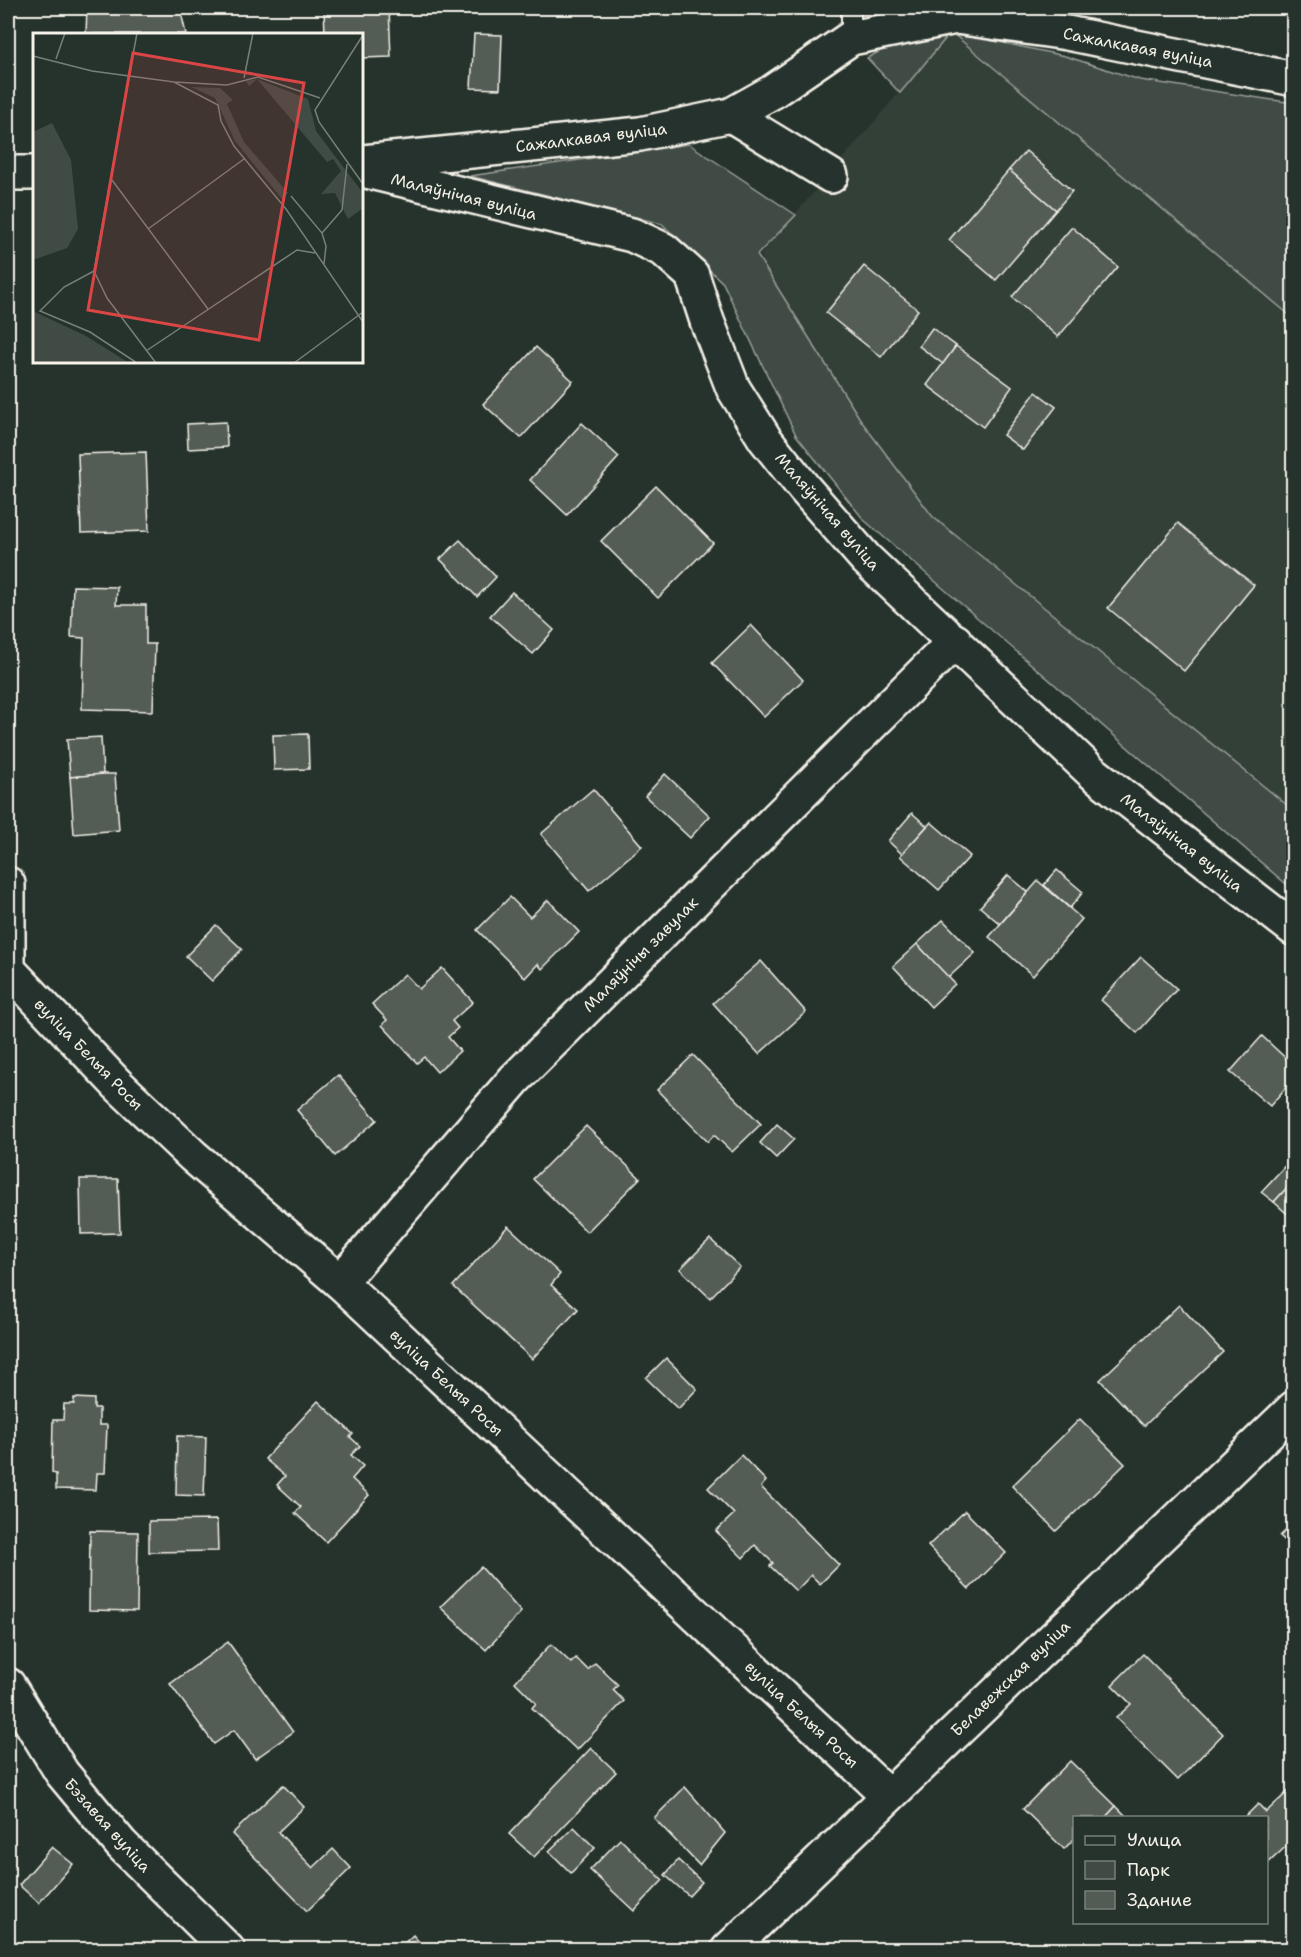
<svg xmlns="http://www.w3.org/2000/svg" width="1301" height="1957" viewBox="0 0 1301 1957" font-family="'Shantell Sans',sans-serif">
<rect width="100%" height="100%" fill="#26332d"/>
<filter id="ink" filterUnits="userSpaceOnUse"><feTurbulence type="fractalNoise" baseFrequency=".0167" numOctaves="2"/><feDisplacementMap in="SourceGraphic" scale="12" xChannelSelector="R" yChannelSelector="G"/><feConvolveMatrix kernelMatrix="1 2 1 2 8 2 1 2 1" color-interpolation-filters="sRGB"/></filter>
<g filter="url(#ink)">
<polygon fill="#333f39" points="951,32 1293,318 1293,847 876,493 760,255"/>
<g fill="#414b45" stroke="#9a9e96" stroke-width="1.5">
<polygon points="951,32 900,93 867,58 905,38 951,32 1065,56 1140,80 1293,103 1293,318"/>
<polygon points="689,144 796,215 757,255 862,422 933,517 1293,810 1293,875 1286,884 864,520 796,435 723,283 662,224 470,176"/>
</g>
<g fill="#525c55" stroke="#f4f1e8" stroke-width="1.5">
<polygon points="87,8 180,8 186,34 86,34"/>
<polygon points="324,8 389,8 391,57 362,58 362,34 325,34"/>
<polygon points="474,34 502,35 500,89 471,88"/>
<polygon points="1026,151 1072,191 1056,210 1009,170"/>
<polygon points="1009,170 1056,210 996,280 949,240"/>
<polygon points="1072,227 1118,267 1058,337 1012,297"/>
<polygon points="864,266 918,310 881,357 826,313"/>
<polygon points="932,328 956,346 943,364 919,346"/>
<polygon points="956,346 1012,387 983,427 927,385"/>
<polygon points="536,347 573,381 521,438 483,404"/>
<polygon points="1036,392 1056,407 1023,450 1003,435"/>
<polygon points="226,422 227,447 188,449 187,424"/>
<polygon points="582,423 619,457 567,515 530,480"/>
<polygon points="146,452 149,531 81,533 78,454"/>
<polygon points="656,486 713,543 658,598 601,541"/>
<polygon points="1178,523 1254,585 1184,671 1108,608"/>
<polygon points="460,540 496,577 477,597 440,559"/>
<polygon points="73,586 117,587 116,605 146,605 146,644 155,644 153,711 82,709 84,638 71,637"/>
<polygon points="512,592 554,630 533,654 490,616"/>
<polygon points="751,625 803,680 764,717 712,663"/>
<polygon points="308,734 309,769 274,770 273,735"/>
<polygon points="101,737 103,774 70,777 67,739"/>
<polygon points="103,774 115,774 119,830 74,834 70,777"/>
<polygon points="665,774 710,816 690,838 645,796"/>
<polygon points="593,789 642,846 589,891 541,834"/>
<polygon points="912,813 927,826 902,854 888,841"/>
<polygon points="931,822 970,856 939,890 900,856"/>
<polygon points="1057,870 1083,892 1070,908 1044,885"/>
<polygon points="1008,875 1028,892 1000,924 980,907"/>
<polygon points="1038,881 1082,919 1033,976 989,937"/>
<polygon points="510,897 530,917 548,900 579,932 542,969 538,964 525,978 477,930"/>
<polygon points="943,920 975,953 948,978 917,944"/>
<polygon points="216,925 242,949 212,981 186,956"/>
<polygon points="917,944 955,984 931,1007 893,966"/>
<polygon points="1141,957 1177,989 1137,1033 1101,1000"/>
<polygon points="761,961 806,1012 759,1054 713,1003"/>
<polygon points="442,968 473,1002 452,1021 458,1028 448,1037 460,1051 437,1072 424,1057 417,1063 382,1025 387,1020 372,1004 405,974 419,989"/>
<polygon points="1262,1036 1294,1066 1294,1078 1270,1106 1230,1072"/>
<polygon points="693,1055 761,1124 732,1152 714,1135 708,1142 657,1090"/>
<polygon points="338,1075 377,1120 335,1156 297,1110"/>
<polygon points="777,1124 794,1139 776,1158 760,1143"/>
<polygon points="586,1126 640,1178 587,1232 533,1179"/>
<polygon points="1294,1156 1294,1180 1274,1202 1261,1192"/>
<polygon points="80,1179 118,1179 120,1233 81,1234"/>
<polygon points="1294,1180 1294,1220 1274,1202"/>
<polygon points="508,1226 560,1274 551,1285 578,1309 532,1359 453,1286"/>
<polygon points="710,1239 740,1267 710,1298 680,1269"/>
<polygon points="1179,1305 1223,1352 1144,1426 1100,1380"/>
<polygon points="666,1358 697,1389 678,1409 646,1378"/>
<polygon points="74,1398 94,1399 94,1408 99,1408 99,1425 107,1425 105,1473 97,1473 96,1490 56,1489 56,1474 52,1473 53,1420 63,1420 64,1404 74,1404"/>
<polygon points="318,1401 353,1434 350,1437 360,1446 351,1455 363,1466 352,1479 369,1495 326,1542 295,1513 301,1507 277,1485 285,1476 265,1459"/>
<polygon points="1080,1419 1125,1464 1056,1531 1012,1486"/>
<polygon points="177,1436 206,1437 204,1496 176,1495"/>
<polygon points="741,1455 766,1481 761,1487 839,1565 820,1584 811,1575 796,1591 770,1566 773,1563 755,1545 743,1558 716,1531 734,1514 708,1488"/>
<polygon points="965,1511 1006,1553 969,1589 928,1546"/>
<polygon points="217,1520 218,1551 149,1552 149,1521"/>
<polygon points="1294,1523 1294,1549 1280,1536"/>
<polygon points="90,1531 138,1532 137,1611 89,1610"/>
<polygon points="481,1567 521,1612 486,1650 440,1607"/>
<polygon points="228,1642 293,1732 255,1759 234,1730 214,1744 170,1684"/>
<polygon points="551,1644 571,1663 576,1658 588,1670 595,1663 618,1685 613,1690 624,1701 577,1750 532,1708 536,1703 515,1682"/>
<polygon points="1143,1654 1223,1734 1178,1780 1116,1718 1131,1704 1112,1685"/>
<polygon points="591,1748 616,1772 534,1857 509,1834"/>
<polygon points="1070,1761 1116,1806 1105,1818 1074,1818 1074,1839 1064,1849 1023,1809"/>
<polygon points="283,1785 304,1807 278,1832 313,1868 333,1849 351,1868 307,1911 232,1834"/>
<polygon points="685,1787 725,1833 699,1865 654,1818"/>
<polygon points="1292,1788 1294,1839 1266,1865 1266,1818 1244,1818 1258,1804 1266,1812"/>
<polygon points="1116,1806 1128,1818 1105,1818"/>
<polygon points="574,1827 595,1848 571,1873 549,1851"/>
<polygon points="620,1839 663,1880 634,1911 590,1870"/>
<polygon points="52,1847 73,1864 39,1903 19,1885"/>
<polygon points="678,1860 702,1882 689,1896 665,1875"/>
<polygon points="413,1935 426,1950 397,1950"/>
</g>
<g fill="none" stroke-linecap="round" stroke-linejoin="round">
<defs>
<polyline id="service" points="851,38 851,8"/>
<g id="minor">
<polyline points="731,115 831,176"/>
<polyline points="363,162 640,134 731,115 772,92 851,38 956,17 1067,33 1294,79"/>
<polyline points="362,170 632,235 664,250 692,275 707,321 733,388 765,439 804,488 866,559 1092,772 1294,929"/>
<polyline points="8,173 34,173"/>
<polyline points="8,884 8,973"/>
<polyline points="8,969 117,1084 193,1156 340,1282 888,1795"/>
<polyline points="340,1282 515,1079 955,641"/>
<polyline points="8,1685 62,1773 121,1844 228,1950"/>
<polyline points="728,1950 1294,1408"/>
</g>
</defs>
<use href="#service" stroke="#f4f1e8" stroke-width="22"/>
<use href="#minor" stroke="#f4f1e8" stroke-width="38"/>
<use href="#service" stroke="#26332d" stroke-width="18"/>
<use href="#minor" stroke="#26332d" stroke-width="33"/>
</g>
</g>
<g text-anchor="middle" stroke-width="4.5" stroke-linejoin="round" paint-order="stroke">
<g font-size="16" fill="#f4f1e8" stroke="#26332d">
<text transform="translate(1138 47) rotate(11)" y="6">Сажалкавая вуліца</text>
<text transform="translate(591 137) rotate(-7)" y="6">Сажалкавая вуліца</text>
<text transform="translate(464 196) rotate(14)" y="6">Маляўнічая вуліца</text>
<text transform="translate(828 511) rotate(49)" y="6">Маляўнічая вуліца</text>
<text transform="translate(1182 842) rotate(38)" y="6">Маляўнічая вуліца</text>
<text transform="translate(640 954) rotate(-45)" y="6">Маляўнічы завулак</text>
<text transform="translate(89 1054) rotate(46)" y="6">вуліца Белыя Росы</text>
<text transform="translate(447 1382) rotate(43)" y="6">вуліца Белыя Росы</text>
<text transform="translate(1010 1678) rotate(-44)" y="6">Белавежская вуліца</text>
<text transform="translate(802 1714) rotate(43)" y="6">вуліца Белыя Росы</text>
<text transform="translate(108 1825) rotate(48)" y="6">Бэзавая вуліца</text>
</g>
</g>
<g transform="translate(33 33)">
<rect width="330" height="330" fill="#26332d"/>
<path d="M224 46 216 53 213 48 224 46 275 66 283 98 330 160V175L315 186 302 160 288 161 308 138 300 126 294 129ZM158 54 187 55 200 67 194 71 211 109 255 160 249 166 202 108 182 65ZM19 90 38 127 45 196 34 215 0 227V99ZM0 278 53 303 96 330H0Z" fill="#414b45"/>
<path fill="none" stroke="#787f78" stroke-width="1.5" d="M104 0 61 238 74 265 123 330M330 2 282 77 286 89 330 151M0 23 59 38 141 49 194 52 225 44 287 65M23 26 32 0M211 45 220 0M141 49 185 72 188 88 201 113 253 176 330 289M79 147 175 276M258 163 289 200 293 213 291 231M115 196 211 126M289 200 309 177 314 131M61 238 31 254 7 278 57 299 104 330M113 318 264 217 282 220M261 330 330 279"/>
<path fill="#da4645" fill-opacity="0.15" stroke="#da4645" stroke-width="3" d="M100 20 271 50 226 307 55 277Z"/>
<rect width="330" height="330" fill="none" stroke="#f4f1e8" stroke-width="3"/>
</g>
<rect width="1301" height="1957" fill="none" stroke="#26332d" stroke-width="30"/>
<rect x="15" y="15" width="1271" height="1927" fill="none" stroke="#f4f1e8" stroke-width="2" filter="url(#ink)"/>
<rect x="1073" y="1816" width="195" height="108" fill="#26332d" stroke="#787f78" stroke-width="1.5"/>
<rect x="1085" y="1836" width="30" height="9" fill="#26332d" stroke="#787f78" stroke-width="1.5"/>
<text x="1127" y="1846" font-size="18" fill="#f4f1e8">Улица</text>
<rect x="1085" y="1861" width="30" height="18" fill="#414b45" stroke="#787f78" stroke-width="1.5"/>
<text x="1127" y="1876" font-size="18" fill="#f4f1e8">Парк</text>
<rect x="1085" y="1891" width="30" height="18" fill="#525c55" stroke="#787f78" stroke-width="1.5"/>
<text x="1127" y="1906" font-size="18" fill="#f4f1e8">Здание</text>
</svg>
